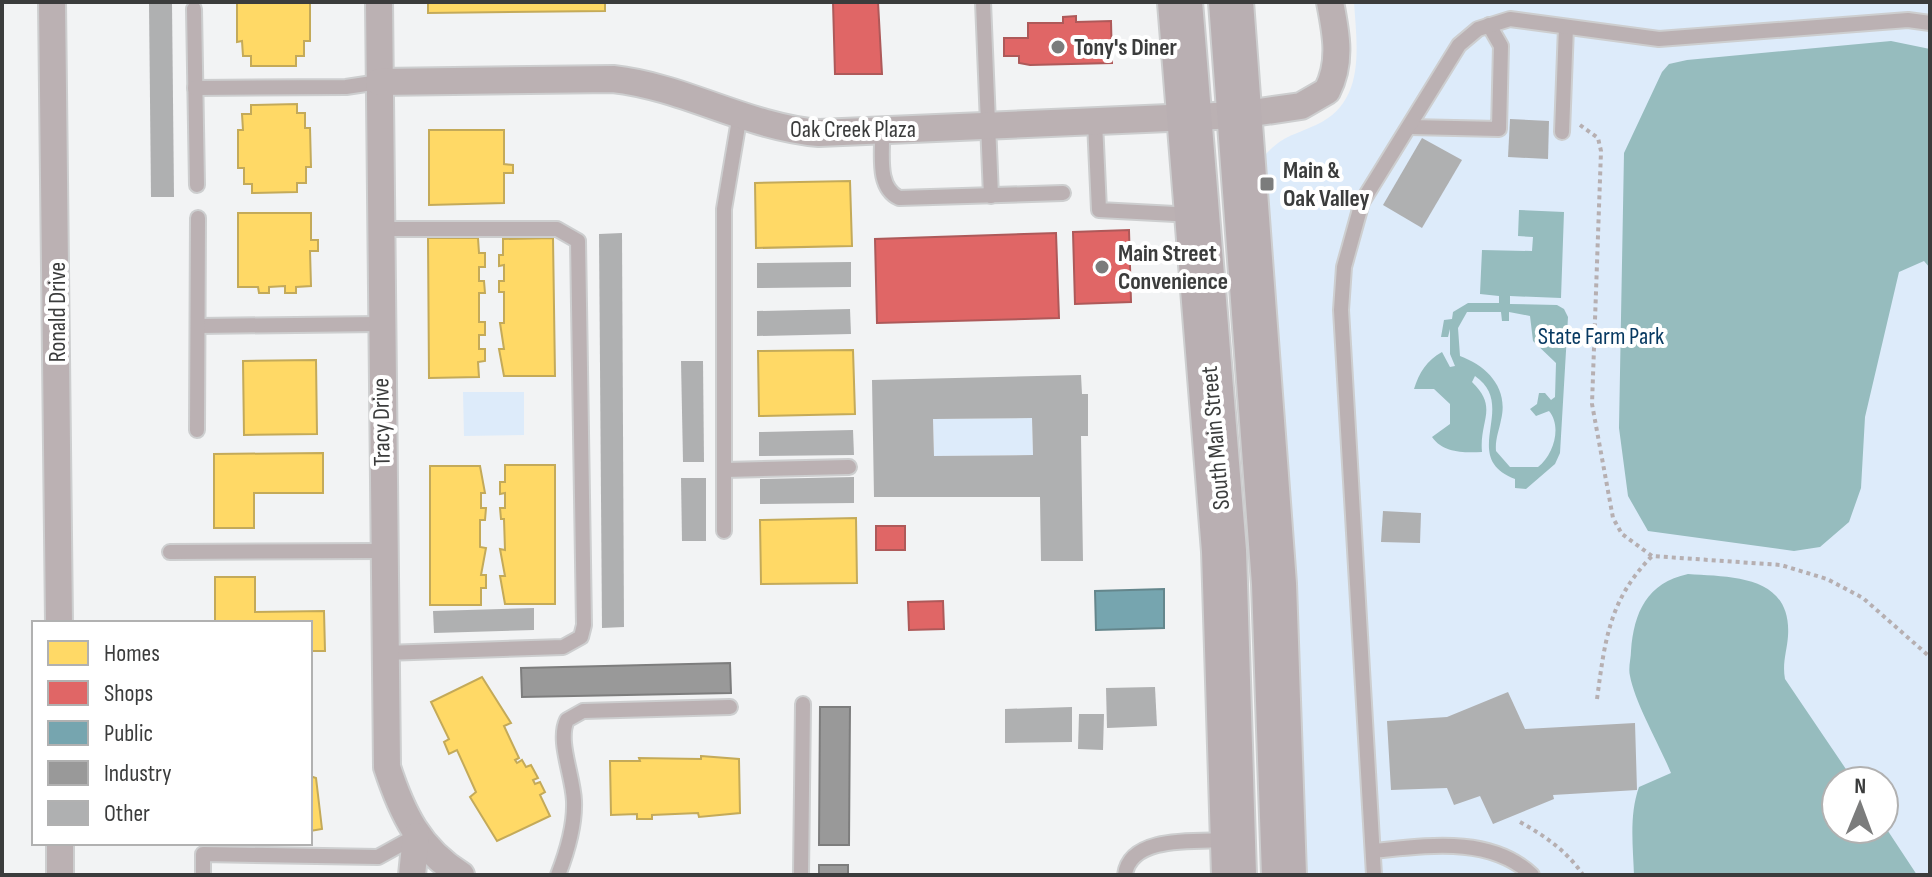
<svg xmlns="http://www.w3.org/2000/svg" width="1932" height="877" viewBox="0 0 1932 877" font-family="'Sofia Sans Condensed',sans-serif">
<rect width="100%" height="100%" fill="#f2f3f4"/>
<g fill="#ddebfa" fill-rule="evenodd">
<path d="M1354 2H1930V875H1302L1259 162C1281 136 1287 138 1316 125 1366 102 1357 48 1354 2ZM1836 781H1884V829H1836Z"/>
<polygon points="524,392 524,435 464,436 463,392"/>
<polygon points="1032,418 1033,455 934,456 933,419"/>
</g>
<g fill="#96bcbe" fill-rule="evenodd">
<polygon points="1891,41 1930,49 1930,268 1924,261 1899,272 1865,417 1861,488 1849,522 1820,547 1794,551 1648,531 1628,496 1619,428 1624,153 1662,72 1669,64 1687,60"/>
<path d="M1519 210 1564 212 1561 298 1510 296V304L1557 305 1564 309 1568 317 1560 453 1555 464 1526 489 1515 488V479C1458 457 1519 406 1475 376L1472 382C1499 408 1479 420 1482 452 1464 453 1443 453 1432 437L1450 424V404L1434 389H1414C1419 373 1427 360 1442 352L1450 367 1455 366 1450 354V329L1448 337H1441L1444 320 1452 319 1453 312 1468 303H1499V296L1480 294 1482 250 1532 251 1533 237 1518 236ZM1467 312H1501L1502 321H1509V312L1530 316 1533 341 1556 363 1555 397 1551 400 1545 393H1539L1537 404 1530 409 1536 416 1549 411C1562 426 1554 455 1538 467H1510L1496 451C1495 439 1499 431 1501 420 1509 388 1487 366 1460 356L1458 328Z"/>
<path d="M1688 574C1732 577 1792 575 1788 636 1787 651 1782 663 1785 679L1854 781H1836V829H1884V825L1917 875H1634C1633 846 1629 815 1639 787L1671 773C1660 746 1635 703 1630 676 1628 668 1631 658 1631 651 1634 612 1647 583 1688 574Z"/>
</g>
<g fill="#ffd966" stroke="#c4aa59" stroke-width="2">
<polygon points="237,2 310,2 310,41 304,41 304,56 296,56 296,66 251,66 251,56 243,56 242,41 237,42"/>
<polygon points="428,2 605,2 605,11 428,13"/>
<polygon points="297,104 297,113 305,113 305,128 310,128 311,167 306,167 306,183 297,183 297,192 252,193 252,184 244,184 244,168 238,168 238,130 243,130 242,114 251,114 251,105"/>
<polygon points="429,130 504,130 504,164 513,165 513,173 504,173 504,203 429,205"/>
<polygon points="850,181 852,246 756,248 755,183"/>
<polygon points="238,213 311,213 311,240 318,240 318,251 310,251 311,286 296,287 296,293 285,293 285,286 269,287 269,293 259,293 258,287 238,287"/>
<polygon points="428,238 478,238 479,253 485,253 485,267 479,267 479,281 484,281 485,293 479,293 479,322 485,322 485,335 479,335 479,349 485,349 485,361 478,362 479,377 429,378"/>
<polygon points="553,238 555,376 504,376 499,349 504,349 500,323 504,323 504,292 499,292 499,281 504,281 504,265 499,266 499,255 503,255 503,239"/>
<polygon points="853,350 855,414 759,416 758,351"/>
<polygon points="316,360 317,434 244,435 243,361"/>
<polygon points="323,453 323,493 254,493 254,528 214,528 214,454"/>
<polygon points="505,465 555,465 555,604 505,604 500,576 505,576 500,549 505,550 504,519 501,519 500,508 505,508 505,493 500,494 500,482 505,482"/>
<polygon points="430,466 480,466 485,493 481,493 481,508 486,508 485,520 480,520 480,547 486,548 481,575 486,575 486,588 481,588 481,605 430,605"/>
<polygon points="856,518 857,583 761,584 760,520"/>
<polygon points="215,577 255,577 255,612 324,611 325,651 310,651 310,623 215,623"/>
<polygon points="482,677 511,723 504,726 519,758 515,760 517,763 522,760 526,767 531,765 538,778 533,780 535,784 540,782 545,792 540,795 550,816 497,841 470,797 476,792 457,750 449,754 444,742 449,739 431,702"/>
<polygon points="701,756 739,759 740,813 699,817 698,813 652,815 652,819 637,819 637,814 611,815 610,761 640,761 639,758 701,759"/>
<polygon points="310,776 316,778 322,829 310,831"/>
</g>
<g fill="#e06666" stroke="#ae5959" stroke-width="2">
<polygon points="833,2 878,2 882,74 835,74"/>
<polygon points="1076,16 1076,22 1111,21 1112,63 1030,65 1019,63 1019,56 1004,56 1004,38 1028,38 1028,23 1063,23 1063,17"/>
<polygon points="1129,230 1131,302 1075,304 1073,232"/>
<polygon points="1056,233 1059,318 877,323 875,239"/>
<rect x="876" y="526" width="29" height="24"/>
<polygon points="943,601 944,629 909,630 908,602"/>
</g>
<polygon fill="#76a5af" stroke="#64868c" stroke-width="2" points="1164,589 1164,628 1096,630 1095,591"/>
<g fill="#999" stroke="#7d7d7d" stroke-width="2">
<polygon points="730,663 731,693 522,697 521,668"/>
<polygon points="820,707 850,707 849,845 819,845"/>
<rect x="819" y="865" width="29" height="10"/>
</g>
<g fill="#afb0b1" fill-rule="evenodd">
<polygon points="149,3 172,3 174,197 151,197"/>
<polygon points="1510,119 1549,121 1548,159 1508,157"/>
<polygon points="1422,138 1462,160 1422,228 1383,205"/>
<polygon points="622,233 624,627 602,628 599,234"/>
<polygon points="851,262 851,287 757,288 757,263"/>
<polygon points="850,309 851,334 757,336 757,311"/>
<polygon points="681,361 703,361 704,462 683,462"/>
<path d="M1081 375 1082 394H1088V436H1081L1083 561H1041L1040 497H874L872 380ZM1032 418 1033 455 934 456 933 419Z"/>
<polygon points="853,430 854,455 759,456 759,432"/>
<polygon points="854,477 854,503 760,504 760,479"/>
<polygon points="681,478 706,478 706,541 682,541"/>
<polygon points="1383,511 1421,513 1420,543 1381,542"/>
<polygon points="534,608 534,630 434,633 433,611"/>
<polygon points="1155,687 1157,726 1107,728 1106,688"/>
<polygon points="1508,692 1525,729 1635,723 1637,790 1553,795 1554,799 1493,824 1480,796 1454,805 1447,788 1391,790 1387,721 1447,717"/>
<polygon points="1072,707 1072,742 1005,743 1005,709"/>
<polygon points="1079,714 1104,714 1103,750 1078,749"/>
</g>
<g fill="none" stroke-linecap="round" stroke-linejoin="round">
<defs>
<g id="service">
<polyline points="983,2 991,196"/>
<polyline points="194,9 197,185"/>
<polyline points="195,88 346,87 379,82"/>
<polyline points="1095,122 1099,210 1194,215"/>
<polyline points="1410,127 1499,129 1501,46 1489,25"/>
<path d="M882 131C883 153 876 187 899 198L1063 193"/>
<polyline points="1562,132 1566,27"/>
<polyline points="380,229 557,229 578,241 584,625 581,637 563,647 384,653"/>
<polyline points="198,326 380,324"/>
<polyline points="197,430 198,218"/>
<polyline points="725,470 849,467"/>
<polyline points="724,531 724,209 740,114"/>
<polyline points="170,552 382,551"/>
<path d="M1373 851C1425 846 1490 835 1532 875"/>
<polyline points="203,875 203,854 378,857 416,836"/>
<path d="M558 875C567 852 575 826 574 801 573 775 557 741 567 720L583 711 730 707"/>
<polyline points="801,875 803,704"/>
<path d="M1125 875C1130 834 1200 842 1229 840"/>
<polyline points="1374,875 1341,310 1344,267 1362,202 1459,45 1478,29 1510,19 1659,39 1908,20 1930,23"/>
</g>
<g id="minor">
<polyline points="52,2 59,623"/>
<path d="M379 2 387 767C402 813 419 849 461 875"/>
<path d="M379 82 613 79C685 87 747 127 819 133L1239 115 1301 106 1327 91C1342 62 1336 33 1330 2"/>
<polyline points="60,843 60,875"/>
<polyline points="412,875 416,836"/>
</g>
<g id="trunk">
<polyline points="1180,2 1224,551 1234,875"/>
<polyline points="1231,2 1274,584 1284,875"/>
</g>
</defs>
<use href="#service" stroke="#cdcecf" stroke-width="18"/>
<use href="#minor" stroke="#cdcecf" stroke-width="30"/>
<use href="#trunk" stroke="#cdcecf" stroke-width="48"/>
<g stroke="#b6afb1" stroke-width="4" stroke-dasharray="4 4" stroke-linecap="butt">
<polyline points="1580,125 1598,138 1601,151 1592,404 1613,518 1622,534 1652,556 1781,565 1827,579 1863,598 1930,657"/>
<path d="M1597 699C1605 640 1609 600 1652 556"/>
<path d="M1520 822C1545 836 1567 851 1583 875"/>
</g>
<use href="#service" stroke="#bbb1b3" stroke-width="14"/>
<use href="#minor" stroke="#bbb1b3" stroke-width="26"/>
<use href="#trunk" stroke="#b9afb2" stroke-width="44"/>
</g>
<g fill="#7b7c7c" stroke="#fff" stroke-width="3">
<circle cx="1058" cy="47" r="8"/>
<rect x="1259" y="176" width="16" height="16" rx="4"/>
<circle cx="1102" cy="267" r="8"/>
</g>
<g text-anchor="middle" stroke-width="8" stroke-linejoin="round" paint-order="stroke">
<g font-size="24" font-weight="bold" fill="#3b3c3c" stroke="#fff" text-anchor="start">
<text x="1074" y="55">Tony's Diner</text>
<text x="1283" y="178">Main &amp;<tspan x="1283" dy="28">Oak Valley</tspan></text>
<text x="1118" y="261">Main Street<tspan x="1118" dy="28">Convenience</tspan></text>
</g>
<g font-size="24" fill="#3b3c3c" stroke="#fff">
<text x="853" y="137">Oak Creek Plaza</text>
<text transform="translate(57 312) rotate(-90)" y="8">Ronald Drive</text>
<text transform="translate(381 422) rotate(-91)" y="8">Tracy Drive</text>
<text transform="translate(1215 438) rotate(-95)" y="8">South Main Street</text>
</g>
<g font-size="24" fill="#083a62" stroke="#fff">
<text x="1601" y="344">State Farm Park</text>
</g>
</g>
<rect width="1932" height="877" fill="none" stroke="#3b3c3c" stroke-width="8"/>
<rect x="32" y="621" width="280" height="224" fill="#ffffff" stroke="#b1b1b1" stroke-width="2"/>
<rect x="48" y="641" width="40" height="24" fill="#ffd966" stroke="#b1b1b1" stroke-width="2"/>
<text x="104" y="661" font-size="24" fill="#3b3c3c">Homes</text>
<rect x="48" y="681" width="40" height="24" fill="#e06666" stroke="#b1b1b1" stroke-width="2"/>
<text x="104" y="701" font-size="24" fill="#3b3c3c">Shops</text>
<rect x="48" y="721" width="40" height="24" fill="#76a5af" stroke="#b1b1b1" stroke-width="2"/>
<text x="104" y="741" font-size="24" fill="#3b3c3c">Public</text>
<rect x="48" y="761" width="40" height="24" fill="#999999" stroke="#b1b1b1" stroke-width="2"/>
<text x="104" y="781" font-size="24" fill="#3b3c3c">Industry</text>
<rect x="48" y="801" width="40" height="24" fill="#afb0b1" stroke="#b1b1b1" stroke-width="2"/>
<text x="104" y="821" font-size="24" fill="#3b3c3c">Other</text>
<g transform="translate(1860 805) rotate(1)"><circle r="38" fill="#ffffff" stroke="#b1b1b1" stroke-width="2"/>
<path d="M0-6L14 30L0 20L-14 30Z" fill="#7b7c7c"/>
<text y="-12" font-size="22" font-weight="bold" text-anchor="middle" fill="#3b3c3c">N</text>
</g>
</svg>
